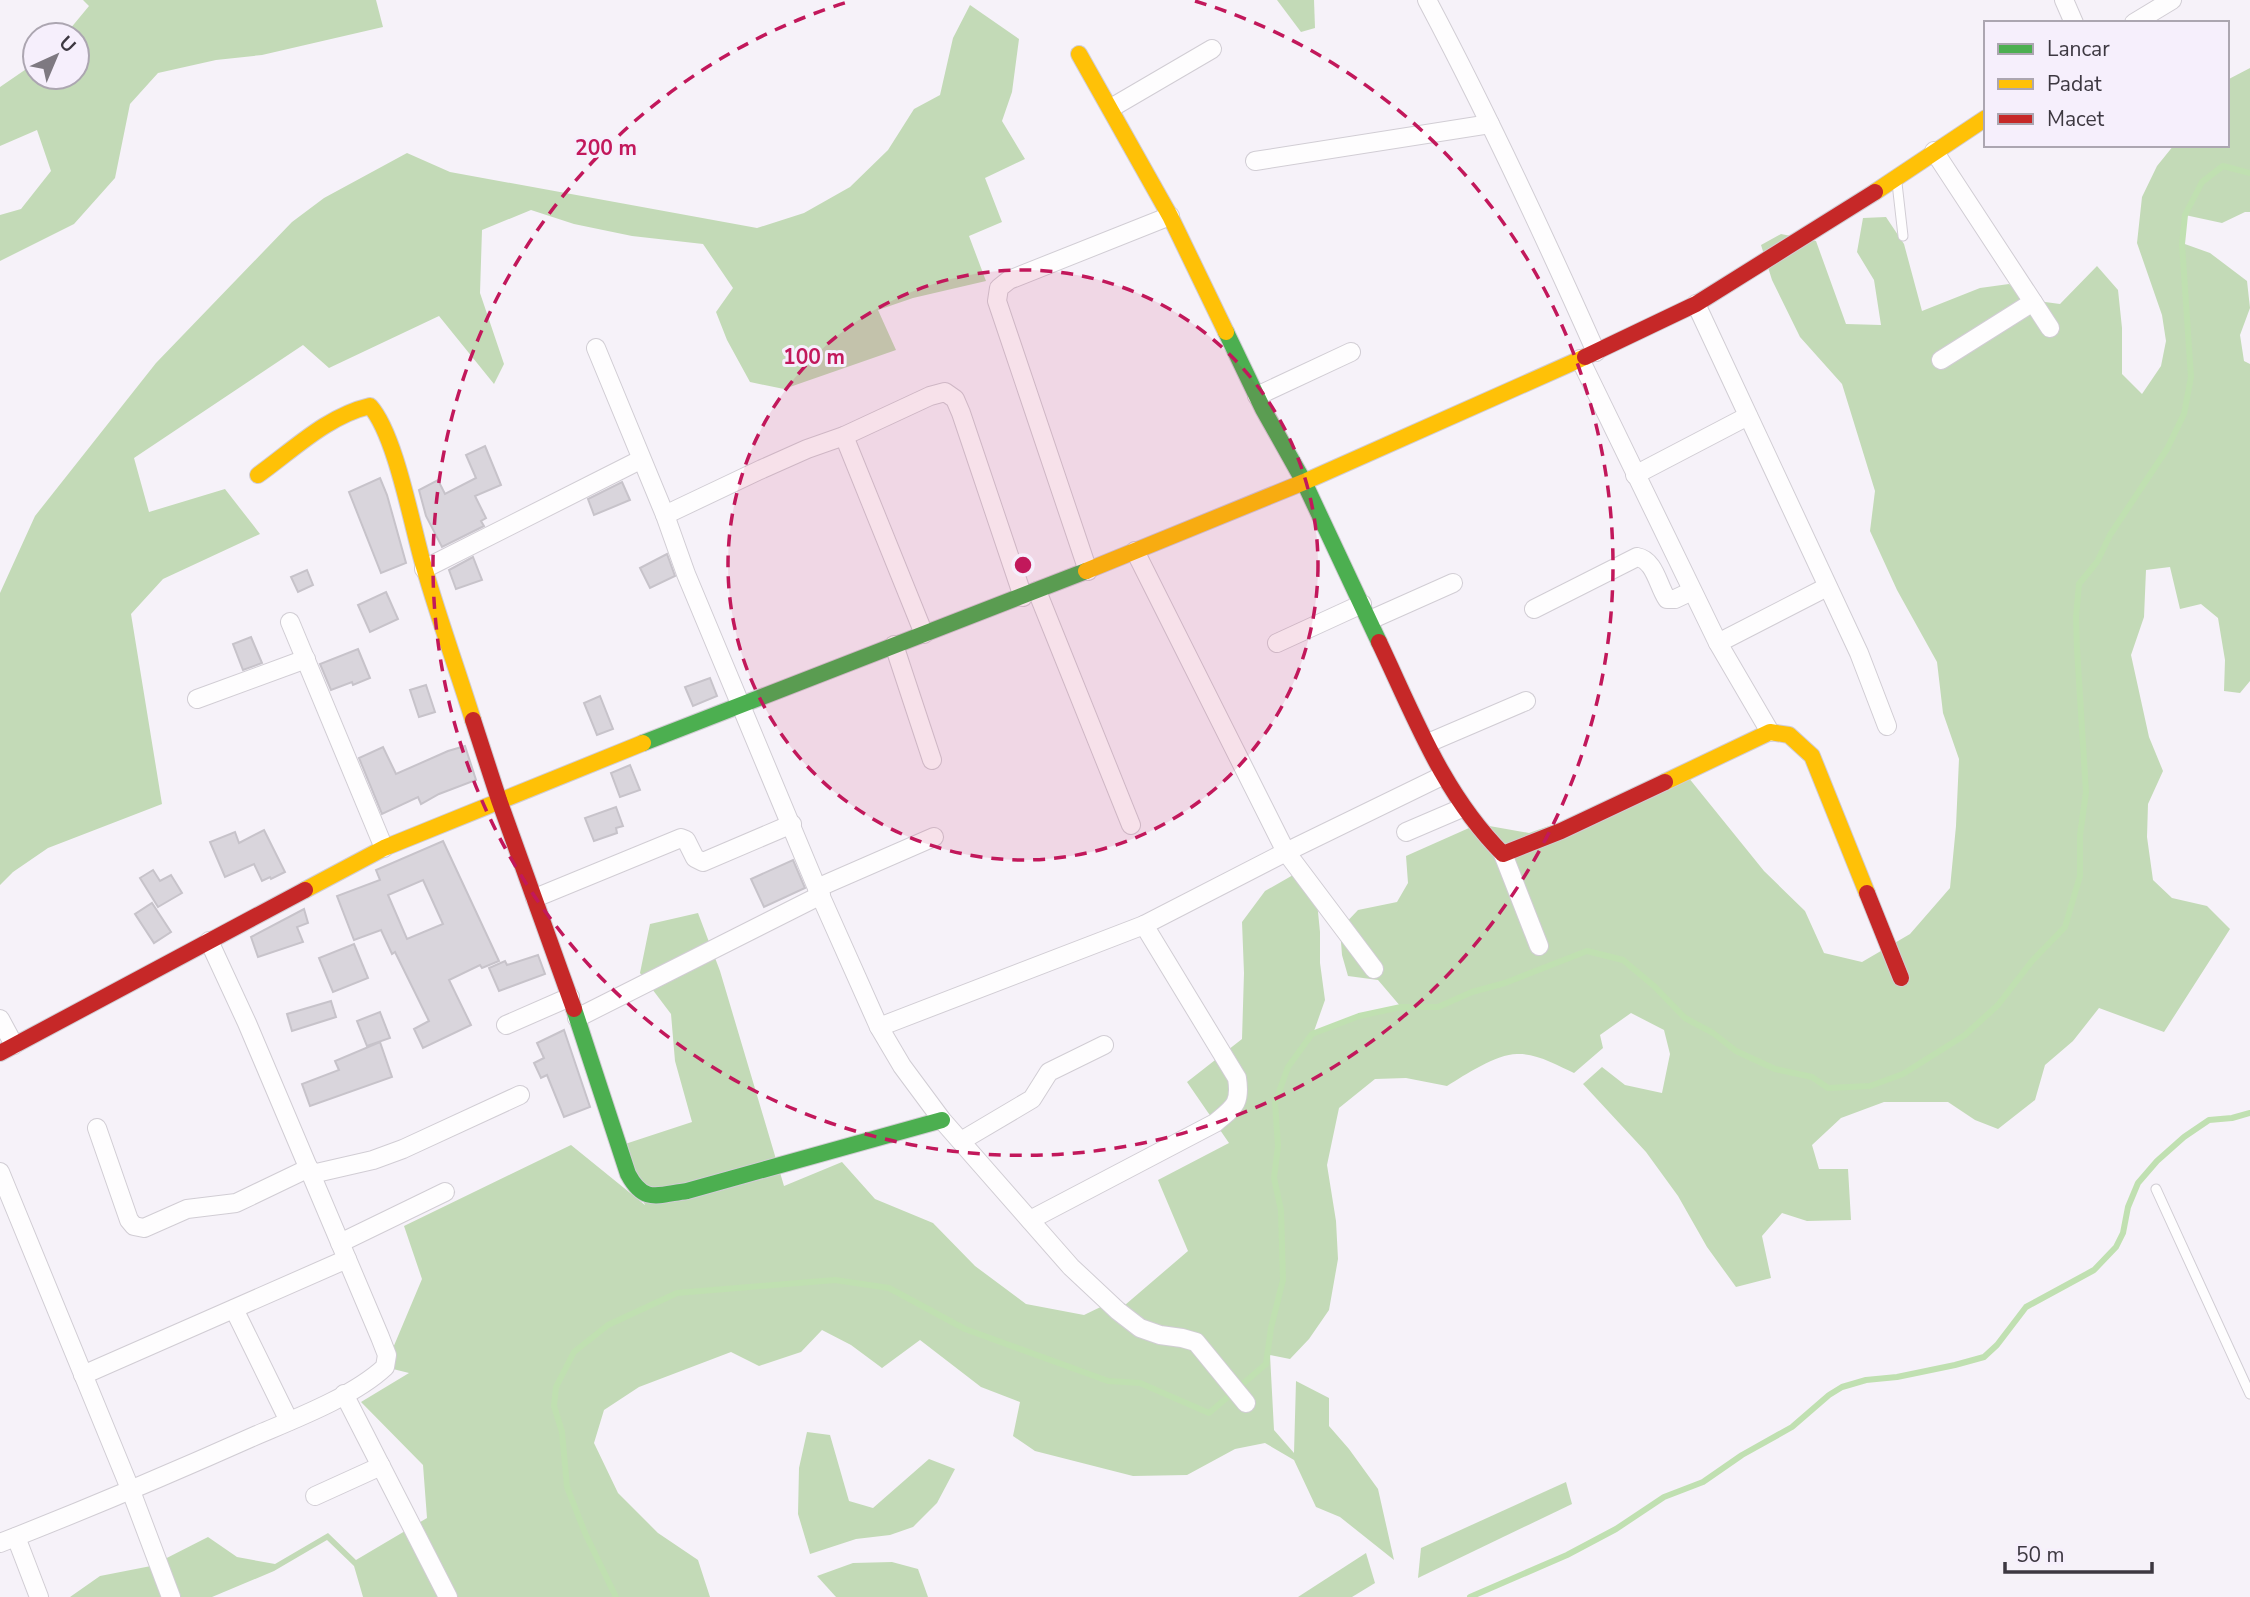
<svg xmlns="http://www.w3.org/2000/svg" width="2250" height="1597" viewBox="0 0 2250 1597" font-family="'Nunito Sans',sans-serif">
<rect width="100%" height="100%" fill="#f6f2f9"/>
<g fill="#c3dab7">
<polygon points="83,0 376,0 383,27 262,55 216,60 158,73 130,104 115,178 74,224 0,261 0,215 21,209 51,171 37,130 0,146 0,87 35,63 35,77 77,77 77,35 65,35 89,6"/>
<polygon points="1277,0 1314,0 1315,28 1301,32"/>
<polygon points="970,5 1019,39 1012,92 1002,121 1025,159 985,178 1002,222 969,236 986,281 913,298 878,310 896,350 784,389 750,382 727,340 716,312 733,288 703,244 632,236 574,224 531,210 482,230 480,293 504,364 494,384 439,316 329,368 303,345 134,458 149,512 225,489 260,534 163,579 131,614 162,804 48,848 13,872 0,885 0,593 35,516 156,363 292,222 324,198 407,153 450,172 757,228 804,213 850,187 888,150 914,109 940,95 953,38"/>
<path d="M2250 68V212H2245L2222 223 2185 215 2182 243 2210 253 2247 281 2250 308 2240 335 2244 361 2250 364V681L2240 693 2224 691 2225 660 2218 618 2201 604 2180 609 2170 567 2146 570 2144 617 2131 655 2149 737 2163 771 2148 804 2147 837 2153 880 2172 898 2207 906 2230 929 2164 1032 2099 1008 2073 1041 2045 1065 2035 1100 1998 1129 1975 1120 1948 1102H1884L1841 1118 1812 1145 1819 1169H1848L1851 1220 1807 1221 1782 1213 1762 1236 1771 1278 1736 1287 1707 1247 1678 1196 1646 1152 1583 1084 1602 1067 1625 1085 1662 1093 1670 1054 1664 1030 1631 1013 1600 1035 1603 1048 1574 1073C1557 1065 1536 1053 1517 1054 1496 1054 1465 1075 1447 1086L1406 1078 1375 1079 1339 1108 1327 1165 1336 1221 1338 1259 1329 1310 1309 1339 1290 1359 1270 1355 1274 1430 1294 1453 1296 1381 1329 1398V1426L1349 1449 1378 1489 1394 1560 1340 1517 1316 1507 1294 1460 1265 1443 1235 1449 1187 1475 1133 1476 1035 1451 1013 1436 1020 1402 981 1387 920 1340 882 1368 851 1345 822 1330 801 1352 759 1366 731 1352 639 1387 604 1410 594 1443 618 1493 658 1533 698 1560 710 1597H363L354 1566 327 1540 274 1571 212 1597H70L100 1576 151 1566 208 1537 237 1557 275 1564 328 1533 356 1560 427 1518 423 1465 361 1402 409 1373 385 1367 422 1279 404 1226 571 1145 645 1205 619 1146 692 1122 675 1061 671 1014 640 973 650 924 698 913 720 971 784 1186 842 1162 875 1199 933 1223 975 1266 1026 1304 1084 1315 1113 1301 1118 1311 1188 1251 1158 1180 1229 1143 1187 1082 1242 1039 1244 973 1242 922 1265 891 1307 867 1317 902 1320 932V963L1325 1000 1313 1034 1359 1016 1401 1007 1378 980 1348 976 1342 955 1340 929 1358 910 1397 902 1408 883 1406 856 1478 824 1529 833 1688 777 1764 871 1805 911 1824 953 1862 962 1910 934 1950 888 1956 826 1959 759 1943 713 1937 662 1897 590 1870 531 1875 491 1842 384 1800 337 1772 280 1761 245 1781 234 1816 241 1846 324 1881 325 1874 280 1857 252 1863 218 1886 217 1904 244 1922 311 1980 288 2009 284 2030 300 2060 304 2097 266 2118 290 2122 328V374L2142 394 2161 366 2166 341 2162 315 2137 243 2142 197 2157 166 2174 145H2227V80Z"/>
<polygon points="807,1432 830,1435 849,1501 873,1508 929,1459 955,1469 937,1503 913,1527 890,1535 856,1539 810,1554 798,1514 799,1468"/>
<polygon points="1566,1482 1572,1504 1418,1578 1421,1548"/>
<polygon points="1366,1553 1375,1583 1352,1597 1298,1597"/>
<polygon points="892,1562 918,1569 928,1597 836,1597 817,1576 853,1563"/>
</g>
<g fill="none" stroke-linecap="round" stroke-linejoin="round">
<g stroke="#c0e0b1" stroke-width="6">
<polyline points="616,1597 585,1533 567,1487 562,1432 554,1406 556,1387 574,1352 608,1325 677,1293 835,1280 889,1288 965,1329 1108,1381 1140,1383 1209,1413 1266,1364 1271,1328 1283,1280 1281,1210 1274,1178 1278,1146 1275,1103 1288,1067 1312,1034 1359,1016 1401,1007 1438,1007 1472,992 1505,983 1587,951 1623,960 1654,986 1685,1018 1713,1033 1736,1051 1775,1069 1812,1077 1828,1088 1870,1086 1903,1074 1965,1035 1998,1005 2032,961 2065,927 2080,876 2080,835 2086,792 2077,649 2076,617 2079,584 2097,562 2110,535 2167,449 2184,414 2191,377 2182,244 2185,215 2202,182 2223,166 2250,173"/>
<polyline points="1470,1597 1567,1555 1616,1529 1664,1497 1703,1482 1742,1455 1792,1427 1829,1395 1842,1387 1866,1380 1897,1377 1955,1365 1984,1357 1997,1345 2026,1307 2094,1270 2116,1247 2123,1233 2128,1207 2138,1183 2157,1161 2184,1137 2209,1120 2232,1118 2250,1113"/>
</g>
</g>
<g fill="#d9d5dc" stroke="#c7c3ca" stroke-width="2" fill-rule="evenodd">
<polygon points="485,446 501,485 475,496 486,518 481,521 484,526 442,547 426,516 419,490 438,480 445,494 476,478 466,455"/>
<polygon points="380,478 387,495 406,563 381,573 349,492"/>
<polygon points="622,482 630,500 594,515 588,499"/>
<polygon points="667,554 675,576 650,588 640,568"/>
<polygon points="473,557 482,580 456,589 449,570"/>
<polygon points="307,570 313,585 298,592 291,577"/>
<polygon points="386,592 398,619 370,632 358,605"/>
<polygon points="251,637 262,663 243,670 233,644"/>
<polygon points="358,649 370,678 353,685 352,682 331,690 320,664"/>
<polygon points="710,678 717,696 693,706 685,687"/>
<polygon points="426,685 435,712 419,717 410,690"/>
<polygon points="600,696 613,729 597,735 584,703"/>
<polygon points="465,746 476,780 439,794 421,804 418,797 382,814 359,758 383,747 396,774 448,751"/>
<polygon points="630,765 640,790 620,797 611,773"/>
<polygon points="616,807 623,826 616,828 617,833 594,841 585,818"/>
<polygon points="264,830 285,872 271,879 270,877 262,881 254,864 225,877 210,842 235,832 239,843"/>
<path d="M443 841 499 961 482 968 480 965 449 980 471 1025 423 1048 414 1029 429 1021 395 952 392 954 381 930 354 940 337 896 380 880 376 870ZM423 880 443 924 407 939 388 895Z"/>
<polygon points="793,860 805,888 764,907 751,879"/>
<polygon points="153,870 160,881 171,875 182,893 158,907 140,878"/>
<polygon points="152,903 171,932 154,943 135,914"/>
<polygon points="304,909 308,923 297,927 303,942 258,957 251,937"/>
<polygon points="354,944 368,978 333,992 319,958"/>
<polygon points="538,955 545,974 499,991 489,968 505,961 507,965"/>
<polygon points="331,1001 336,1017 292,1031 287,1014"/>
<polygon points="380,1012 390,1038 367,1046 357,1021"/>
<polygon points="564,1030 590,1107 564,1117 547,1075 541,1078 534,1063 544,1058 537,1043"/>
<polygon points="380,1042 392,1077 310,1106 302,1084 339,1070 335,1061"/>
</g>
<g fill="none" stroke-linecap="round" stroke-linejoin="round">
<defs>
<g id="lane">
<polyline points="1897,183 1903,236"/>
<polyline points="2156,1189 2250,1394"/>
</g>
<g id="street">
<path d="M1427 0C1488 115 1543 233 1596 352"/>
<polyline points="2064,0 2074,23"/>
<polyline points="2134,23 2172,0"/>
<polyline points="1111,108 1212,49"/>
<polyline points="1934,151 2050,328"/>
<polyline points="1255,161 1490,124"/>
<polyline points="1696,304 1859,653 1887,726"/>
<polyline points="596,348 665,515 686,574 817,888 879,1027 902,1066 942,1120 1071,1267 1118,1311 1140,1328 1160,1335 1182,1338 1196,1342 1246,1403"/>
<polyline points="1580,359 1718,643 1770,732"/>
<polyline points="1941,360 2033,302"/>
<polyline points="1257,396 1351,352"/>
<polyline points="844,436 924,634"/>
<polyline points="1635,475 1748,416"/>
<polyline points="665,515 762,469 807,449 844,436 930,396 945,392 955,399 961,413 1023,597"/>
<polyline points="1135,551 1286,852 1374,969"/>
<polyline points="424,569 640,460"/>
<polyline points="1088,571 997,301 999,288 1009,280 1170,216"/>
<polyline points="1037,591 1131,825"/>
<path d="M1534 609 1637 557C1655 560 1658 586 1667 599H1675L1692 591"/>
<polyline points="1370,620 1453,583"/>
<polyline points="290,622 384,848"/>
<polyline points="1277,643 1362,604"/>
<polyline points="1718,643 1827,587"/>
<polyline points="894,645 932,760"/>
<polyline points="197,699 306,659"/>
<polyline points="1428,743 1526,701"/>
<polyline points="1406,832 1462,808"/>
<polyline points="1503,854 1539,946"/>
<polyline points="817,888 934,837"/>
<polyline points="535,898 681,838 686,840 695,858 703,862 792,824"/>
<polyline points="577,1018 821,895"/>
<polyline points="0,1019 14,1045"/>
<polyline points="506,1025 570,997"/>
<polyline points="879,1027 1144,925 1286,852 1442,776"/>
<polyline points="97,1128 129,1220 134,1226 144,1228 187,1209 236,1203 309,1168"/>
<polyline points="961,1141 1032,1099 1049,1072 1104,1045"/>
<polyline points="0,1172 131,1491 171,1597"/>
<polyline points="312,1174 373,1160 403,1149 520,1095"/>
<path d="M1030 1220 1215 1123C1234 1107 1241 1104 1237 1078L1144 925"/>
<polyline points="340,1243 445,1192"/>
<polyline points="234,1309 289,1421"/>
<polyline points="83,1375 347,1259"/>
<polyline points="344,1394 448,1597"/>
<polyline points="315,1496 381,1466"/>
<polyline points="16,1537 39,1597"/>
<path d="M0 1543C87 1509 172 1473 257 1435 297 1418 354 1396 385 1367L387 1355 380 1337 247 1023 209 941"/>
</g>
<g id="fast">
<polyline points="1226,332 1263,409 1304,482 1379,642"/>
<polyline points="643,743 1086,571"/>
<path d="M574 1009 628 1174C644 1204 657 1195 687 1191L942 1120"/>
</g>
<g id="slow">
<polyline points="1079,54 1170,216 1226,332"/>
<polyline points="1875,192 1986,118"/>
<path d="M258 475C293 450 327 416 370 406 396 435 412 527 424 567 439 619 457 669 473 720"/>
<polyline points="1086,571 1304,482 1585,357"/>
<polyline points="1665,782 1770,732 1789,735 1812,756 1867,893"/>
<polyline points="305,890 384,848 643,743"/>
</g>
<g id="jam">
<polyline points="1585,357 1696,304 1875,192"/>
<path d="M1379 642C1415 718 1443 794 1503 854L1561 831 1665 782"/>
<polyline points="473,720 499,800 574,1009"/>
<polyline points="1867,893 1901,978"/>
<polyline points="0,1053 305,890"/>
</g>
</defs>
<use href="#lane" stroke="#d1cdd4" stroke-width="11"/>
<use href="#street" stroke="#d1cdd4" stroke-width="20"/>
<use href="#fast" stroke="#d1cdd4" stroke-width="18"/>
<use href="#slow" stroke="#d1cdd4" stroke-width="18"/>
<use href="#jam" stroke="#d1cdd4" stroke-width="18"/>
<use href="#lane" stroke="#fefdfe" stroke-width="9"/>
<use href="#street" stroke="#fefdfe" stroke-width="18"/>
<use href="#fast" stroke="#4caf50" stroke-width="16"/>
<use href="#slow" stroke="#ffc107" stroke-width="16"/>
<use href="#jam" stroke="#c62828" stroke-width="16"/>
</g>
<circle cx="1023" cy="565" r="295" fill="#c2185b" fill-opacity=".12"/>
<g fill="none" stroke="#c2185b" stroke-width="3.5" stroke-dasharray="12 9">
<circle cx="1023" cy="565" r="295"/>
<path d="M1195 1A590 590 0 1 1 851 1"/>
</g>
<circle cx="1023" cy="565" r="10" fill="#c2185b" stroke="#f6effc" stroke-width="3.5"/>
<g font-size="21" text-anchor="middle" font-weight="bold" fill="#c2185b" stroke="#f6effc" stroke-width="6" stroke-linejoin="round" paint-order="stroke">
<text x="606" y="155">200 m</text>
<text x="814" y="364">100 m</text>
</g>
<rect x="1984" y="21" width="245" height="126" fill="#f6effc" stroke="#aca6b1" stroke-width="2"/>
<rect x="1998" y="44" width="35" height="10" fill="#4caf50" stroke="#aca6b1" stroke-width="2"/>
<text x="2047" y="56" font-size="21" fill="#3d3841">Lancar</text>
<rect x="1998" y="79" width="35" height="10" fill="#ffc107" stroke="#aca6b1" stroke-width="2"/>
<text x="2047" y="91" font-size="21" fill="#3d3841">Padat</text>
<rect x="1998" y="114" width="35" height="10" fill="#c62828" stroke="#aca6b1" stroke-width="2"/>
<text x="2047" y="126" font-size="21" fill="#3d3841">Macet</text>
<g transform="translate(56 56) rotate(44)"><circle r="33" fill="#f6effc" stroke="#aca6b1" stroke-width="2"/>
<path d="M0-5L12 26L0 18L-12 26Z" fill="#7e7981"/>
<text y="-10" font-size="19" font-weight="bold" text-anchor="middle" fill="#3d3841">U</text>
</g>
<path d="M2005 1562v10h147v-10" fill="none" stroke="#3d3841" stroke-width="3.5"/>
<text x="2016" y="1562" font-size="21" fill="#3d3841" stroke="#f6effc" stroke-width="5" paint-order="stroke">50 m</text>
</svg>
